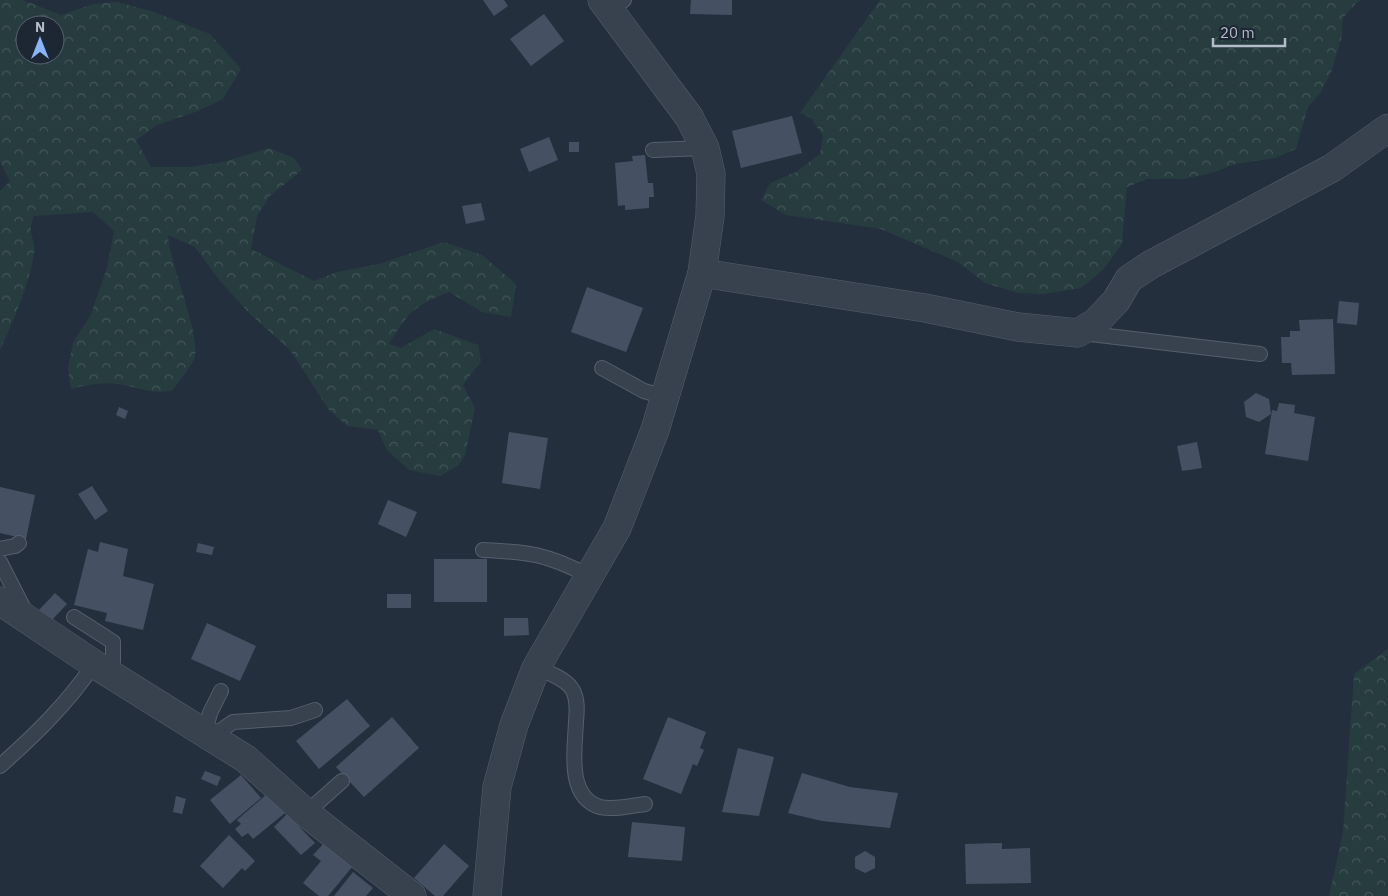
<svg xmlns="http://www.w3.org/2000/svg" width="1388" height="896" viewBox="0 0 1388 896" font-family="'IBM Plex Sans',sans-serif">
<defs>
<pattern id="forest-crowns" width="20" height="18" patternUnits="userSpaceOnUse" patternTransform="scale(1.25)"><rect width="20" height="18" fill="#263c3f"/><path d="M2 6a3 3 0 1 1 6 0M12 15a3 3 0 1 1 6 0" fill="none" stroke="#435659"/></pattern>
</defs>
<rect width="100%" height="100%" fill="#242f3e"/>
<g fill="url(#forest-crowns)" fill-rule="evenodd">
<path d="M0 0H23L61 15 93 4 117 2 154 12 210 34 241 69 223 99 198 111 157 125 136 140 151 167H190L223 162 269 148 294 158 302 170 270 196 257 216 251 249 314 281 337 272 379 264 444 242 482 255 516 284 511 317 482 312 449 292C414 306 408 312 389 344L401 348 434 329 478 345 481 361 463 385 475 408 465 455 459 465 440 476 409 470 387 450 378 430 347 426 329 410 290 350 250 314 220 281 195 247 168 235C169 263 203 339 194 359 188 371 179 381 172 391 151 394 141 388 122 385 104 381 88 385 71 389L68 368 73 343 91 314 107 268 114 231 93 212 34 216C26 232 36 239 34 254 28 288 14 319 0 350V191L10 181 0 162ZM25 25H55V55H25Z"/>
<polygon points="880,0 1362,0 1357,2 1343,18 1342,36 1332,70 1321,92 1308,107 1296,149 1275,158 1235,164 1212,173 1182,179 1147,179 1127,187 1122,244 1103,270 1081,288 1044,294 1018,293 985,283 958,262 881,229 786,215 761,200 770,183 796,172 820,154 823,136 811,118 800,113"/>
<polygon points="1388,649 1388,896 1329,896 1343,832 1354,674"/>
</g>
<g fill="#455162">
<polygon points="483,0 504,0 508,6 494,16"/>
<polygon points="691,0 732,0 732,15 690,14"/>
<polygon points="544,14 564,41 531,66 510,39"/>
<polygon points="792,116 802,153 741,168 732,131"/>
<polygon points="549,137 558,160 529,172 520,149"/>
<rect x="569" y="142" width="10" height="10"/>
<polygon points="645,155 648,183 653,183 654,197 649,197 649,208 625,210 625,205 618,206 615,163 633,161 632,156"/>
<polygon points="481,203 485,220 466,224 462,206"/>
<polygon points="587,287 643,308 626,352 571,332"/>
<polygon points="1339,301 1359,303 1357,325 1337,323"/>
<polygon points="1333,319 1335,374 1292,375 1291,363 1282,363 1281,337 1290,337 1290,331 1300,331 1299,320"/>
<polygon points="1256,393 1269,399 1271,414 1259,422 1246,417 1244,402"/>
<polygon points="1279,403 1295,405 1294,413 1315,417 1308,461 1265,454 1272,410 1277,411"/>
<polygon points="119,407 128,411 125,419 116,415"/>
<polygon points="509,432 548,438 540,489 502,483"/>
<polygon points="1197,442 1202,468 1182,471 1177,446"/>
<polygon points="92,486 108,511 95,520 78,494"/>
<polygon points="0,487 35,495 26,539 0,533"/>
<polygon points="388,500 417,512 406,537 378,524"/>
<polygon points="100,542 128,549 123,576 154,584 143,630 105,621 107,613 74,605 88,549 98,552"/>
<polygon points="198,543 214,547 212,555 196,552"/>
<rect x="434" y="559" width="53" height="43"/>
<polygon points="55,593 67,604 51,621 39,610"/>
<rect x="387" y="594" width="24" height="14"/>
<polygon points="504,618 528,618 529,635 504,636"/>
<polygon points="207,623 256,646 240,681 191,659"/>
<polygon points="347,699 370,726 319,769 296,741"/>
<polygon points="392,717 419,748 364,797 336,767"/>
<polygon points="668,717 706,732 700,748 704,750 697,766 693,764 681,794 643,779"/>
<polygon points="738,748 774,757 759,816 722,812"/>
<polygon points="205,771 221,777 217,786 201,779"/>
<polygon points="802,773 850,787 898,793 890,828 822,821 788,813"/>
<polygon points="241,775 261,798 230,824 210,800"/>
<polygon points="268,793 285,813 253,839 248,833 242,837 235,829 241,824 237,820"/>
<polygon points="176,796 186,799 182,814 173,812"/>
<polygon points="287,814 315,843 301,855 274,827"/>
<polygon points="632,822 685,827 682,861 628,857"/>
<polygon points="229,835 255,861 245,871 242,868 223,888 200,866"/>
<polygon points="324,843 353,866 328,896 319,896 303,883 321,861 313,855"/>
<polygon points="1002,843 1002,849 1030,848 1031,883 966,884 965,844"/>
<polygon points="444,844 469,866 443,896 435,896 414,878"/>
<polygon points="865,851 875,857 875,868 865,873 855,868 855,857"/>
<polygon points="353,872 373,888 366,896 334,896"/>
</g>
<g fill="none" stroke-linecap="round" stroke-linejoin="round">
<defs>
<g id="service">
<polyline points="610,11 624,0"/>
<polyline points="653,150 705,148"/>
<polyline points="1082,333 1260,354"/>
<polyline points="602,368 644,391 665,397"/>
<polyline points="0,549 15,546 19,543"/>
<path d="M483 550C530 552 547 554 589 576"/>
<polyline points="0,562 26,613"/>
<polyline points="74,617 113,642 113,661 110,672"/>
<path d="M536 668C547 672 565 678 572 689 578 698 577 711 576 722 575 748 566 797 600 807 613 810 632 806 645 804"/>
<polyline points="205,732 210,713 221,691"/>
<polyline points="213,736 233,722 291,718 315,710"/>
<path d="M0 766C35 735 68 703 94 664"/>
<polyline points="306,813 342,781"/>
</g>
<g id="minor">
<polyline points="702,273 925,308 1018,327 1078,333 1096,322 1116,301 1129,279 1150,265 1332,168 1388,128"/>
<polyline points="0,601 94,664 246,759 306,813 412,896"/>
<polyline points="487,896 497,787 514,725 536,668 617,528 655,430 702,273 710,216 711,174 705,148 689,117 602,0"/>
</g>
</defs>
<use href="#service" stroke="#565f6c" stroke-width="16"/>
<use href="#minor" stroke="#565f6c" stroke-width="29"/>
<use href="#service" stroke="#38414e" stroke-width="14"/>
<use href="#minor" stroke="#38414e" stroke-width="28"/>
</g>
<g transform="translate(40 40)"><circle r="24" fill="#1d2633" stroke="#59626f"/>
<path d="M0-4L9 19L0 12L-9 19Z" fill="#8ab4f8"/>
<text y="-8" font-size="14" font-weight="bold" text-anchor="middle" fill="#b4bcc9">N</text>
</g>
<path d="M1213 38v8h72v-8" fill="none" stroke="#b4bcc9" stroke-width="2.5"/>
<text x="1220" y="38" font-size="15" fill="#b4bcc9" stroke="#1d2633" stroke-width="4" paint-order="stroke">20 m</text>
</svg>
